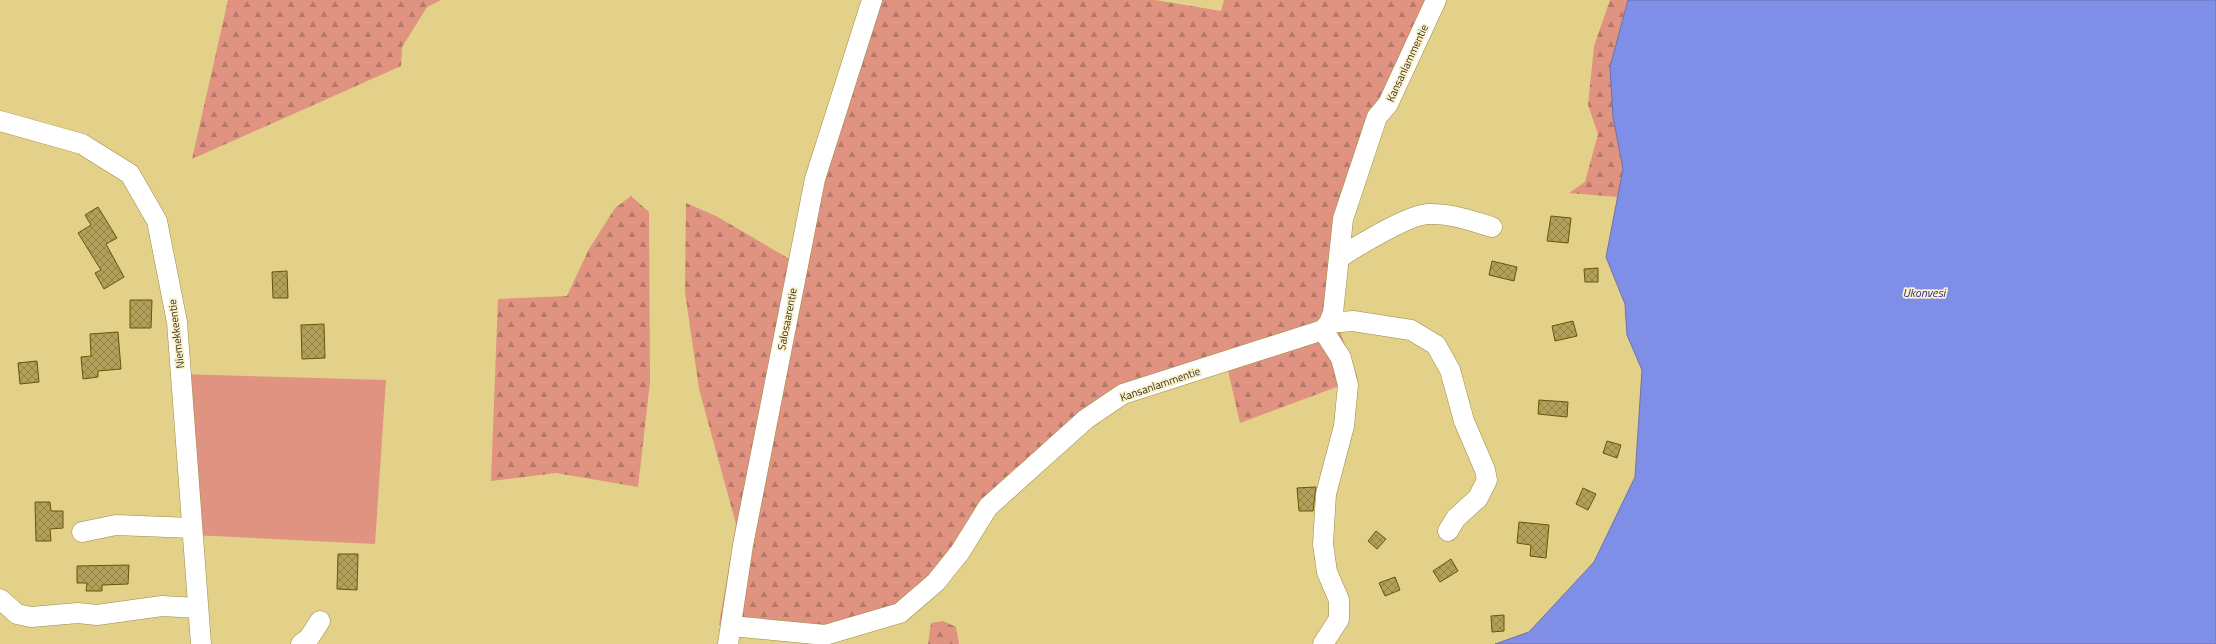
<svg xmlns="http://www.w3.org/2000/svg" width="2216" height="644" viewBox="0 0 2216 644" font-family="'Titillium Web',sans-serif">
<defs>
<pattern id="forest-firs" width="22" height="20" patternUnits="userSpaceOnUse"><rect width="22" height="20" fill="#df9380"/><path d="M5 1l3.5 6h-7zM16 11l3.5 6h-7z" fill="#b67968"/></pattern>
<pattern id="building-cross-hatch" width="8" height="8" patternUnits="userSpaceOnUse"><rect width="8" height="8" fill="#b29f5a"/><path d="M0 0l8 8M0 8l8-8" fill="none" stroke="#928249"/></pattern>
</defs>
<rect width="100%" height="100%" fill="#e3d089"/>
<polygon fill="#df9380" points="181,374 386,380 375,544 193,535"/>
<g fill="url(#forest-firs)">
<polygon points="228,0 441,0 427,7 402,47 401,66 192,159"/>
<polygon points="872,0 1155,0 1221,11 1224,0 1436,0 1343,219 1333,313 1358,379 1240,423 1226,362 1086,419 900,613 825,635 719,625 736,524 699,389 685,292 686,203 716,216 798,264"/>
<polygon points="1610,0 1628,0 1610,67 1613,117 1623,169 1618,197 1569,193 1585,182 1598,134 1588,105 1594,46"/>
<polygon points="631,196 649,212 650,382 638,487 556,473 491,481 498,299 567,296 589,249 615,208"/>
<polygon points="943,621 956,627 959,644 928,644 931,623"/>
</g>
<polygon fill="#7f8fe8" stroke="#6b73a9" points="1628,0 2216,0 2216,644 1495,644 1529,632 1594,562 1635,477 1642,370 1627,335 1625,304 1606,257 1623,169 1613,117 1610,67"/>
<g fill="url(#building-cross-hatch)" stroke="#685604">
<polygon points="98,207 117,238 106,244 124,277 104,289 95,273 101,270 78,233 91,225 85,215"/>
<polygon points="1551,216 1571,218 1568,243 1547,241"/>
<polygon points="1492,261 1517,267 1514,281 1489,275"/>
<polygon points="1598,268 1598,282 1585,282 1584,269"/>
<polygon points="287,271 288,298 273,298 272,272"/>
<polygon points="130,300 152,300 151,328 130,328"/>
<polygon points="1573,321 1577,336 1555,341 1552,326"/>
<polygon points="324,324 325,358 302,359 301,325"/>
<polygon points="118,332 121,369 98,371 98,377 83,379 81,357 91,356 90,334"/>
<polygon points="37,361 39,382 20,384 18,363"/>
<polygon points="1539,400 1568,402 1567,417 1538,414"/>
<polygon points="1607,441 1621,445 1617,458 1603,453"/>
<polygon points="1316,487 1313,511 1299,511 1297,488"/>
<polygon points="1583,488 1596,494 1588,510 1576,504"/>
<polygon points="35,502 50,502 51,511 63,511 63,528 50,529 51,541 36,541"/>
<polygon points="1519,522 1549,525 1546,558 1530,556 1531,545 1517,543"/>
<polygon points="1376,531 1386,539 1377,549 1368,541"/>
<polygon points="338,554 358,554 357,590 337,589"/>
<polygon points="1451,559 1458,571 1440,582 1433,571"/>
<polygon points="129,565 128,584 102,585 102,591 86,591 87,583 77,583 77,566"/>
<polygon points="1395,577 1400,590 1385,596 1379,583"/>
<polygon points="1504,615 1504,631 1492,632 1491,616"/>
</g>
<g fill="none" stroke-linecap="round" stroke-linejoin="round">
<defs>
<g id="minor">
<polyline points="0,121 82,144 130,174 157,221 177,322 201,644"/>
<path d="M1339 258C1357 246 1408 215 1428 214 1450 213 1471 221 1492 227"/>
<polyline points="1329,323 1353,321 1411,330 1436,345 1450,370 1464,421 1485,470 1487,480 1478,498 1456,518 1448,531"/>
<polyline points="1323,330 1341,358 1348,385 1344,426 1326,494 1323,544 1327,572 1339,600 1339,619 1323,644"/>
<polyline points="82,532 116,525 192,528"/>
<polyline points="0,599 17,614 31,617 78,613 97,615 162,606 198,608"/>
<polyline points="731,626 825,635 900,613 936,582 960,552 988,507 1086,419 1123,394 1323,330 1329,323 1333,313 1343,219 1377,117 1388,104 1436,0"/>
<polyline points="301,644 309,638 320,621"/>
<polyline points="728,644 743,545 815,179 872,0"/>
</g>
</defs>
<use href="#minor" stroke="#9d8b45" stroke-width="21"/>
<use href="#minor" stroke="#fff" stroke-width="20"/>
</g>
<g text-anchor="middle" stroke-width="3.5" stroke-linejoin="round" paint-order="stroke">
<g font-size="11" fill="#3b3316" stroke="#faf1ce">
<text transform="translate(1407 63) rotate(-65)" y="4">Kansanlammentie</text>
<text transform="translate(787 319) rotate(-79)" y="4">Salosaarentie</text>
<text transform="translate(176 334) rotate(-97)" y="4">Niemekkeentie</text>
<text transform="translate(1160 384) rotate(-19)" y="4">Kansanlammentie</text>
</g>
<g font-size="12" font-style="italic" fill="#2b2a91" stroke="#faf1ce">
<text x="1924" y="297">Ukonvesi</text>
</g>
</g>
</svg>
